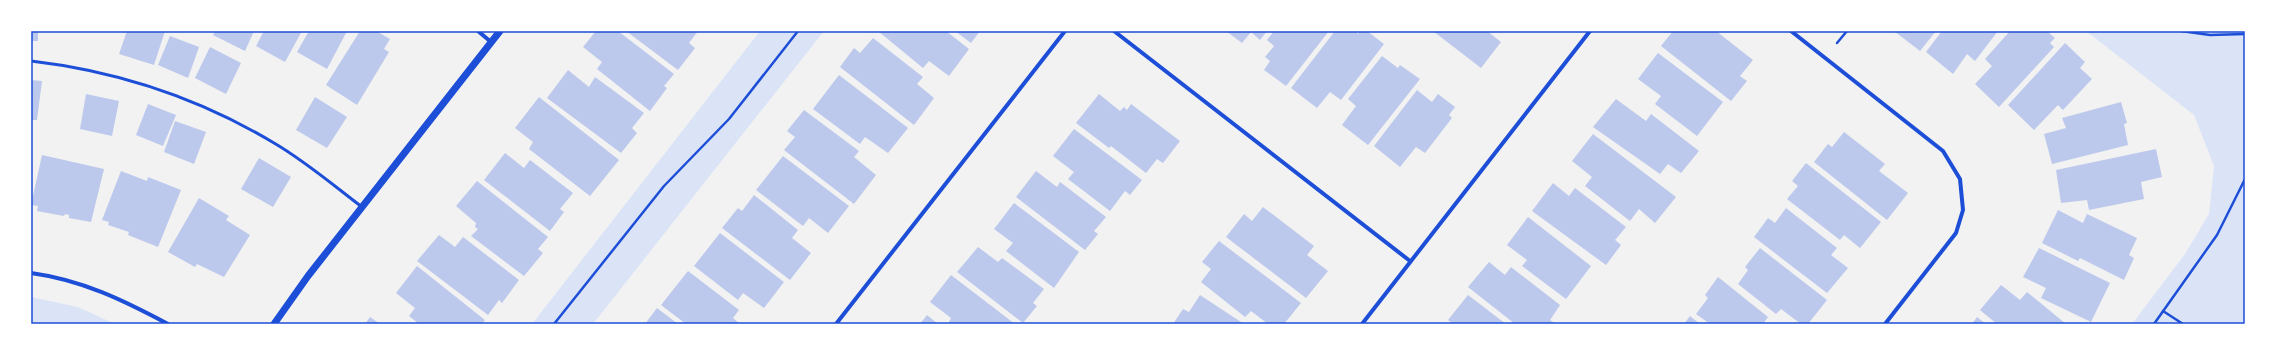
<svg xmlns="http://www.w3.org/2000/svg" width="2276" height="355" viewBox="0 0 2276 355" font-family="Jost,sans-serif">
<rect width="100%" height="100%" fill="#f2f2f2"/>
<g fill="#dbe4f7">
<polygon points="760,31 824,31 593,324 532,324"/>
<polygon points="2086,31 2245,31 2245,324 2132,324 2185,254 2209,214 2214,166 2194,115"/>
<polygon points="31,297 78,307 115,324 31,324"/>
</g>
<g fill="#bdc9ec">
<rect x="31" y="31" width="7" height="10"/>
<polygon points="127,31 165,31 154,65 119,54"/>
<polygon points="215,31 254,31 245,51 213,35"/>
<polygon points="264,31 302,31 285,62 256,46"/>
<polygon points="309,31 347,31 327,69 297,52"/>
<polygon points="360,31 376,31 390,39 384,49 389,52 357,105 326,85"/>
<polygon points="596,31 618,31 674,74 664,86 667,88 650,111 597,69 602,62 583,47"/>
<polygon points="626,31 698,31 689,43 695,48 678,70"/>
<polygon points="878,31 946,31 969,49 949,76 929,61 923,68"/>
<polygon points="955,31 980,31 971,43"/>
<polygon points="1226,31 1267,31 1260,40 1251,32 1242,43"/>
<polygon points="1274,31 1329,31 1286,86 1264,70 1270,61 1265,57 1274,46 1267,40"/>
<polygon points="1335,31 1355,31 1358,34 1360,31 1367,31 1384,44 1341,100 1330,92 1317,108 1291,88"/>
<polygon points="1433,31 1487,31 1501,42 1481,68"/>
<polygon points="1673,31 1716,31 1753,60 1740,76 1747,81 1731,101 1661,46"/>
<polygon points="1894,31 1936,31 1920,51"/>
<polygon points="1942,31 1998,31 1975,61 1967,54 1953,74 1926,52"/>
<polygon points="2010,31 2047,31 2055,38 2050,43 2054,47 1999,107 1975,84 1992,66 1985,59"/>
<polygon points="170,36 199,47 188,78 158,65"/>
<polygon points="873,38 923,77 917,84 934,98 914,125 840,67 854,48 860,53"/>
<polygon points="2065,43 2085,62 2080,68 2092,79 2063,110 2058,105 2034,130 2008,105"/>
<polygon points="210,47 241,63 226,94 195,78"/>
<polygon points="1658,53 1723,102 1697,136 1655,104 1661,96 1638,79"/>
<polygon points="1382,56 1398,68 1400,65 1420,79 1368,145 1342,125 1356,106 1348,99"/>
<polygon points="568,70 589,87 595,77 644,113 632,128 637,133 621,153 547,98"/>
<polygon points="839,75 908,128 888,153 865,137 860,144 813,109"/>
<polygon points="31,80 42,81 37,120 31,120"/>
<polygon points="1417,90 1432,102 1438,94 1455,107 1449,115 1452,118 1425,153 1416,147 1400,167 1374,146"/>
<polygon points="86,94 119,101 112,136 80,129"/>
<polygon points="1099,94 1120,111 1124,107 1127,110 1131,104 1180,141 1163,163 1157,159 1146,173 1111,146 1109,148 1076,123"/>
<polygon points="315,97 347,117 327,148 296,130"/>
<polygon points="539,97 619,160 590,196 529,149 533,142 515,128"/>
<polygon points="1616,99 1646,121 1651,114 1699,151 1681,173 1668,164 1660,174 1593,127"/>
<polygon points="2121,102 2127,123 2124,124 2128,145 2052,164 2044,134 2066,128 2062,118"/>
<polygon points="148,104 176,115 163,146 136,135"/>
<polygon points="804,110 859,151 854,157 876,175 854,204 784,150 795,137 787,131"/>
<polygon points="175,121 206,132 194,164 164,152"/>
<polygon points="1074,129 1142,180 1130,195 1125,191 1110,211 1068,179 1074,172 1053,156"/>
<polygon points="1844,132 1885,164 1879,171 1908,193 1887,220 1814,162 1828,144 1832,147"/>
<polygon points="1593,134 1676,197 1655,223 1639,209 1630,221 1585,186 1592,177 1572,161"/>
<polygon points="2156,149 2162,177 2141,182 2144,199 2089,210 2087,200 2061,203 2056,170"/>
<polygon points="505,153 524,168 530,160 573,193 560,209 564,212 550,231 484,180"/>
<polygon points="42,155 104,169 91,222 69,218 69,215 65,214 64,216 37,211 38,206 31,205"/>
<polygon points="783,156 849,206 828,233 809,218 803,226 756,190"/>
<polygon points="259,158 291,177 273,207 241,189"/>
<polygon points="1806,163 1881,222 1860,248 1844,235 1840,240 1787,199 1798,186 1792,181"/>
<polygon points="121,171 147,181 148,177 181,190 158,247 128,235 129,232 108,225 109,222 102,220"/>
<polygon points="1036,171 1057,187 1060,182 1106,217 1094,231 1098,234 1085,250 1016,197"/>
<polygon points="477,181 548,237 538,249 543,253 524,276 471,236 478,229 475,227 476,223 456,206"/>
<polygon points="1553,183 1569,196 1575,188 1626,227 1615,240 1621,245 1606,265 1532,211"/>
<polygon points="754,195 798,230 792,238 811,253 790,280 722,228 738,208 742,211"/>
<polygon points="199,198 229,216 226,220 250,235 224,277 197,264 195,267 168,252"/>
<polygon points="1014,203 1079,252 1054,288 1006,251 1013,243 994,229"/>
<polygon points="1263,207 1314,246 1307,255 1328,271 1306,298 1226,237 1244,214 1252,221"/>
<polygon points="1786,208 1837,248 1831,255 1848,268 1827,293 1754,237 1768,218 1775,223"/>
<polygon points="2058,210 2083,223 2087,214 2137,238 2129,255 2134,258 2124,280 2080,258 2078,261 2042,243"/>
<polygon points="1528,217 1591,266 1566,299 1522,266 1527,260 1507,245"/>
<polygon points="720,233 784,282 764,308 743,293 738,300 694,266"/>
<polygon points="439,235 455,247 463,237 519,280 502,303 499,300 488,315 417,261"/>
<polygon points="1219,241 1301,303 1284,324 1268,324 1251,311 1245,317 1201,282 1211,269 1202,262"/>
<polygon points="978,247 998,262 1002,258 1044,289 1033,303 1037,306 1023,323 957,272"/>
<polygon points="1760,248 1827,300 1808,324 1801,324 1781,309 1776,314 1738,284 1748,270 1745,267"/>
<polygon points="2039,248 2110,283 2091,322 2041,298 2046,288 2023,277"/>
<polygon points="1489,262 1505,275 1511,267 1560,305 1550,320 1556,324 1515,324 1468,287"/>
<polygon points="417,266 485,320 482,324 419,324 409,316 415,308 396,293"/>
<polygon points="688,271 739,310 733,318 740,324 686,324 661,305"/>
<polygon points="951,275 1015,324 948,324 951,318 930,302"/>
<polygon points="1718,277 1768,317 1763,324 1710,324 1696,314 1708,298 1705,295"/>
<polygon points="2001,285 2020,300 2027,292 2066,324 1997,324 1980,310"/>
<polygon points="1200,295 1244,324 1173,324 1183,309 1189,312"/>
<polygon points="1468,295 1506,324 1453,324 1448,320"/>
<polygon points="657,308 678,324 645,324"/>
<polygon points="927,315 938,324 920,324"/>
<polygon points="1690,316 1700,324 1684,324"/>
<polygon points="370,317 380,324 365,324"/>
<polygon points="1977,317 1986,324 1972,324"/>
</g>
<g fill="none" stroke-linecap="round" stroke-linejoin="round">
<g stroke="#1d4ed8" stroke-width="2.5">
<polyline points="2181,31 2210,35 2245,34"/>
<polyline points="1837,43 1847,31"/>
<polyline points="2163,311 2183,324"/>
<polyline points="554,324 664,186 729,119 798,31"/>
<polyline points="2154,324 2217,235 2245,179"/>
</g>
<path stroke="#1d4ed8" stroke-width="3" d="M31 61C117 71 199 98 274 143 305 161 333 185 362 207"/>
<g stroke="#1d4ed8" stroke-width="4">
<polyline points="478,31 491,42"/>
<polyline points="1114,31 1410,261"/>
<polyline points="1791,31 1943,151 1960,179 1963,210 1956,233 1885,324"/>
<path d="M31 273C82 280 123 300 168 324"/>
<polyline points="836,324 1065,31"/>
<polyline points="1362,324 1590,31"/>
</g>
<polyline stroke="#1d4ed8" stroke-width="7" points="274,324 308,276 500,31"/>
</g>
<rect width="2276" height="355" fill="none" stroke="#ffffff" stroke-width="64"/>
<rect x="32" y="32" width="2212" height="291" fill="none" stroke="#1d4ed8" stroke-width="1.5"/>
</svg>
